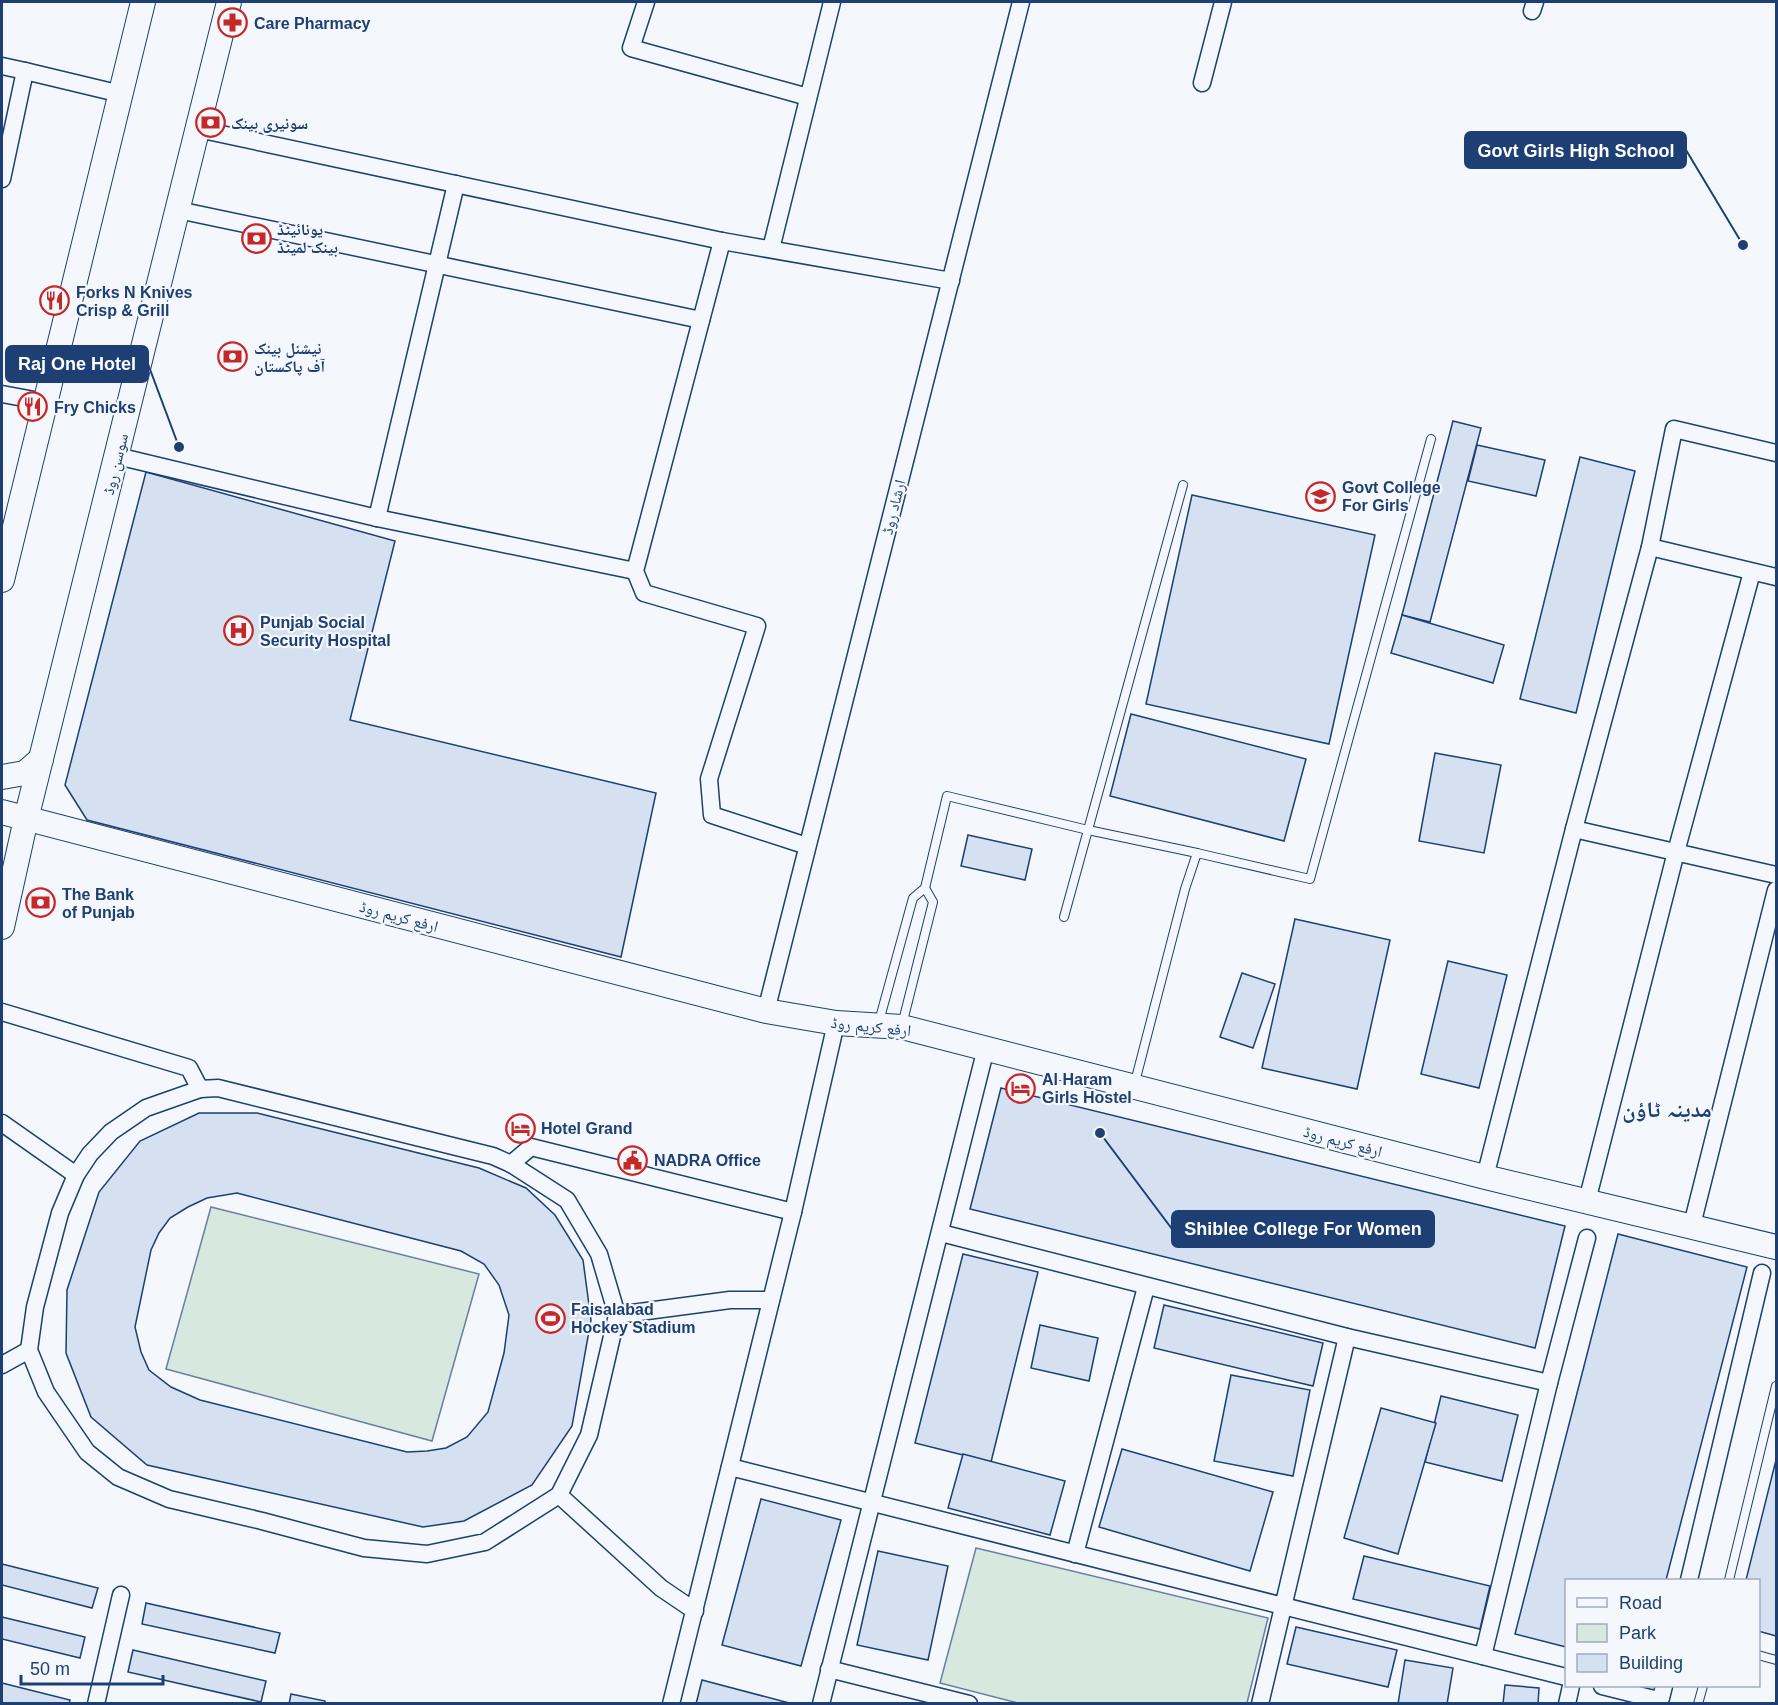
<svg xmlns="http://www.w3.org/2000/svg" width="1778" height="1705" viewBox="0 0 1778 1705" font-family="Helvetica,'Noto Naskh Arabic',sans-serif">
<rect width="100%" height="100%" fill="#f4f7fb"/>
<g fill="#d7e8df" stroke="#687fa3" stroke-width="1.5">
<polygon points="211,1207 479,1274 432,1441 166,1369"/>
<polygon points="976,1548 1268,1618 1247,1703 1018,1703 940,1683"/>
</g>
<g fill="#d5e0f0" stroke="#1d3f73" stroke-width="1.5" fill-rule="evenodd">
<polygon points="1453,421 1481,428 1430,622 1402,615"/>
<polygon points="1477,445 1545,460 1536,496 1468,481"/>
<polygon points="1580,457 1635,471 1576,713 1520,699"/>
<polygon points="146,472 395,541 350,720 656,793 621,957 87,820 65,785"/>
<polygon points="1192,495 1375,535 1329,744 1146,704"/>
<polygon points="1402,615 1504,645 1493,683 1391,653"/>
<polygon points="1131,714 1306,759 1284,841 1110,796"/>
<polygon points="1435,753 1501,765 1484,853 1419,841"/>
<polygon points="968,835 1032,849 1025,880 961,866"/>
<polygon points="1295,919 1390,940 1357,1089 1262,1068"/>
<polygon points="1448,961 1507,975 1479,1088 1421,1074"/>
<polygon points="1242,973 1275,984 1253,1048 1220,1037"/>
<polygon points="1001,1088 1565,1226 1535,1348 970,1209"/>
<path d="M199 1113H257L479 1168 526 1188 555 1215 583 1260 591 1320 572 1426 532 1485 464 1521 423 1527 147 1465 91 1417 66 1353 67 1290 99 1192 140 1141ZM237 1193 461 1251 484 1264 499 1285 509 1315 504 1353 488 1412 467 1437 446 1448 427 1451 407 1452 200 1400 171 1387 149 1370 141 1352 135 1327 151 1250 159 1233 170 1218 188 1207 207 1198Z"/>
<polygon points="1618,1234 1747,1267 1666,1580 1566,1580 1566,1647 1515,1634"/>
<polygon points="963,1254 1038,1272 991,1462 915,1443"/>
<polygon points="1164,1305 1323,1343 1313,1386 1154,1348"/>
<polygon points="1040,1325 1098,1338 1089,1381 1031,1368"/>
<polygon points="1231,1375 1310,1390 1293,1476 1214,1461"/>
<polygon points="1441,1396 1518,1415 1502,1481 1425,1462"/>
<polygon points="1381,1408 1436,1423 1398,1554 1344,1538"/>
<polygon points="1122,1449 1273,1492 1250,1571 1099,1527"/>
<polygon points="963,1454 1065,1481 1050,1535 948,1508"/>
<polygon points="1776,1460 1776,1636 1758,1631 1758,1580 1746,1580"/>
<polygon points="761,1499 841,1520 801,1666 722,1645"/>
<polygon points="878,1551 948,1566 928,1660 857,1645"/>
<polygon points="1364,1556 1490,1586 1480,1629 1353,1599"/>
<polygon points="2,1564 98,1588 92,1608 2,1585"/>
<polygon points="146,1603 280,1633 275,1653 142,1624"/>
<polygon points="2,1617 85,1637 80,1658 2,1639"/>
<polygon points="1296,1627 1397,1650 1388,1687 1287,1664"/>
<polygon points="133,1650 266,1681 261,1702 128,1672"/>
<polygon points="1405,1660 1453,1668 1447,1704 1398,1704"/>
<polygon points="702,1680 793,1704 696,1704"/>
<polygon points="2,1683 70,1700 69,1704 2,1703"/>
<polygon points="1505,1685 1539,1688 1538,1704 1503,1704"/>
<polygon points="291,1694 325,1701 325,1704 289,1704"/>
</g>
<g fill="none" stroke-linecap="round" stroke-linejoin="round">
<defs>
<g id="lane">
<polyline points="1197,853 1310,879 1431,439"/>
<polyline points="1064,917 1183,485"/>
<polyline points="878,1025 913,898 925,888 947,796 1088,830 1197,853 1185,889 1134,1086"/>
<polyline points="902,1025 933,902 925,888"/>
<polyline points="1729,1580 1776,1386"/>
<polyline points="1758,1655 1776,1660"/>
<polyline points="1698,1704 1703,1686"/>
</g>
<g id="street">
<polyline points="646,2 631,48 808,97"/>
<polyline points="1532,11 1535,2"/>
<polyline points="2,66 25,71"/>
<polyline points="1202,83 1223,2"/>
<polyline points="198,129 722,241 951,281"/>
<polyline points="2,179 25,71 121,94"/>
<polyline points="178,210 701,320"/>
<polyline points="722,241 635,571 644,593 757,626 709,779 712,815 807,846"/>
<polyline points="771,249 832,2"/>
<polyline points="2,394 45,402"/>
<polyline points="117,456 377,518 635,571"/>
<polyline points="377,518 456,184"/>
<polyline points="1650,547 1776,577"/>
<polyline points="1574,829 1776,875"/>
<polyline points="766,1011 1021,2"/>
<polyline points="2,1012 189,1068 200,1089"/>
<polygon points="218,1088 493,1156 511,1164 567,1200 599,1254 617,1315 589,1435 559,1495 485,1542 427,1554 364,1548 262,1521 169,1499 118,1477 87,1452 46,1392 29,1350 35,1307 60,1213 76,1175 90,1154 111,1132 146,1108 200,1089"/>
<polyline points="2,1123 76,1175"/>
<polyline points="511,1164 531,1147 793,1212"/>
<polyline points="1485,1177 1574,829 1650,547 1674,429 1776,453"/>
<polyline points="1587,1201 1676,852 1752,572"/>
<polyline points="1692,1225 1776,890"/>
<polyline points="941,1233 1347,1337 1549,1383"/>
<polyline points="617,1315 730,1300 771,1300"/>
<polyline points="2,1365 29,1350"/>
<polyline points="730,1467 1566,1677"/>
<polyline points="559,1495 661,1588 695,1611"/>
<polyline points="1075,1554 1146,1287"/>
<polyline points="1689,1580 1762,1273"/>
<polyline points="1483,1656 1549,1383 1587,1238"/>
<polyline points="829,1669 969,1704"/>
<polyline points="1602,1686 1654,1699 1661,1698 1664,1686"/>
<polyline points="96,1704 121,1595"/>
<polyline points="671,1704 793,1212 836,1023"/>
<polyline points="821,1704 986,1048"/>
<polyline points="1260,1704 1347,1337"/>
<polyline points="1567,1704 1571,1686"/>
</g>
<g id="secondary">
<polyline points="2,580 143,2"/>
<polyline points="2,777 25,773 41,759"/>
<polyline points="2,812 766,1011 836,1023 902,1027 1485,1177 1776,1247"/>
<polyline points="2,927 26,819 229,2"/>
</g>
</defs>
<use href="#lane" stroke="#1d3f73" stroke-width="10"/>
<use href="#street" stroke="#1d3f73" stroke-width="19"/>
<use href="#secondary" stroke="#1d3f73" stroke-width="26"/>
<use href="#lane" stroke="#f4f7fb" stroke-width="8"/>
<use href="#street" stroke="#f4f7fb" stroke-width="16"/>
<use href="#secondary" stroke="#f4f7fb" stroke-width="24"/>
</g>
<defs>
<symbol id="pharmacy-ring" viewBox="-11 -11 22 22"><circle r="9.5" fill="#f4f7fb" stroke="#c62828" stroke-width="1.5"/><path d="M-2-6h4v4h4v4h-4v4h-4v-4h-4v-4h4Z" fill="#c62828"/></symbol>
<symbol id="bank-ring" viewBox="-11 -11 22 22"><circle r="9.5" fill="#f4f7fb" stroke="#c62828" stroke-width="1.5"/><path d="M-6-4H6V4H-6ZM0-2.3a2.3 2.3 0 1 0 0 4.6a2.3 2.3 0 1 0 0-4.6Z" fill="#c62828"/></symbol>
<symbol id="restaurant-ring" viewBox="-11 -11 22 22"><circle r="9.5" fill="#f4f7fb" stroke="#c62828" stroke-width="1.5"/><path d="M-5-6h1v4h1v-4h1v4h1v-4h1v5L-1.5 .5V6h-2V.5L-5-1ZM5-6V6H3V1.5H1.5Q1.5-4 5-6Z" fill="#c62828"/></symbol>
<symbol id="university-ring" viewBox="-11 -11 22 22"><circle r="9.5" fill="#f4f7fb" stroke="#c62828" stroke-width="1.5"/><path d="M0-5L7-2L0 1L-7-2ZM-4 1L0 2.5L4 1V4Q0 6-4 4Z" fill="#c62828"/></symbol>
<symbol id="hospital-ring" viewBox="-11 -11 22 22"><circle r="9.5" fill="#f4f7fb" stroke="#c62828" stroke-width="1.5"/><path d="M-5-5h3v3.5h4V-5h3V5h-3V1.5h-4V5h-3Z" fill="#c62828"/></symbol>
<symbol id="hotel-ring" viewBox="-11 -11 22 22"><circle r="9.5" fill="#f4f7fb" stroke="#c62828" stroke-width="1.5"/><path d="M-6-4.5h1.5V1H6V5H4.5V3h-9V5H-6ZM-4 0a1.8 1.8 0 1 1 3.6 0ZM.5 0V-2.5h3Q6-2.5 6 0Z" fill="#c62828"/></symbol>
<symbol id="civic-ring" viewBox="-11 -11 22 22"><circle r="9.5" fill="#f4f7fb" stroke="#c62828" stroke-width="1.5"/><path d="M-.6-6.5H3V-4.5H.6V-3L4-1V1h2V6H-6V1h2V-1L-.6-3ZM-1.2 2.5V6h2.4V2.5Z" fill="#c62828"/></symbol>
<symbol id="stadium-ring" viewBox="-11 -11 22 22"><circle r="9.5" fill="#f4f7fb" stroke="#c62828" stroke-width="1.5"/><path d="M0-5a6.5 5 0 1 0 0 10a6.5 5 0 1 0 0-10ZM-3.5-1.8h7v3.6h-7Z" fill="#c62828"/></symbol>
</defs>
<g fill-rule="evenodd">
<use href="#pharmacy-ring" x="216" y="6" width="33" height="33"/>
<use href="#bank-ring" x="194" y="106" width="33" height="33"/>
<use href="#bank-ring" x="240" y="222" width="33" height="33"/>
<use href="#restaurant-ring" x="38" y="284" width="33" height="33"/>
<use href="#bank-ring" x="216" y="340" width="33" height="33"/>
<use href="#restaurant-ring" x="16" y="390" width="33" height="33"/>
<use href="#university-ring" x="1304" y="480" width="33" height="33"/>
<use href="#hospital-ring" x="222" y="614" width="33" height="33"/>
<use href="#bank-ring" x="24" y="886" width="33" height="33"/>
<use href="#hotel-ring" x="1004" y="1072" width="33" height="33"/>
<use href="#hotel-ring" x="504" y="1112" width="33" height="33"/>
<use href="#civic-ring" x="616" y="1144" width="33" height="33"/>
<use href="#stadium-ring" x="534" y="1302" width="33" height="33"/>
</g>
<g text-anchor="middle" stroke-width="4.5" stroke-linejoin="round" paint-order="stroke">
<g font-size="16" font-weight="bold" fill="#1d3f73" stroke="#f4f7fb" text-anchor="start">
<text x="254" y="29">Care Pharmacy</text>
<text x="231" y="129">سونیری بینک</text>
<text x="277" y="235">یونائیٹڈ<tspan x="277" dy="18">بینک لمیٹڈ</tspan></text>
<text x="76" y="298">Forks N Knives<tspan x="76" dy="18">Crisp &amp; Grill</tspan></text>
<text x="254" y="354">نیشنل بینک<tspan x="254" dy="18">آف پاکستان</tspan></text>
<text x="54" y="413">Fry Chicks</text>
<text x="1342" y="493">Govt College<tspan x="1342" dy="18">For Girls</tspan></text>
<text x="260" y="628">Punjab Social<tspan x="260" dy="18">Security Hospital</tspan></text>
<text x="62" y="900">The Bank<tspan x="62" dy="18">of Punjab</tspan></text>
<text x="1042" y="1085">Al Haram<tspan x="1042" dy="18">Girls Hostel</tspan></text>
<text x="541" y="1134">Hotel Grand</text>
<text x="654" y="1166">NADRA Office</text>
<text x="571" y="1315">Faisalabad<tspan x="571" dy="18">Hockey Stadium</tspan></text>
</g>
<g font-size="16" fill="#1d3f73" stroke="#f4f7fb">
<text transform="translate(115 464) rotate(-76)" y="6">سوسن روڈ</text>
<text transform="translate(893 507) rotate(-76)" y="6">ارشاد روڈ</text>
<text transform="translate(399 916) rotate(15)" y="6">ارفع کریم روڈ</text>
<text transform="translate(871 1026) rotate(6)" y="6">ارفع کریم روڈ</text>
<text transform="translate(1343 1141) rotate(15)" y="6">ارفع کریم روڈ</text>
</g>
<g font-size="22" font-weight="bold" fill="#1d3f73" stroke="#f4f7fb">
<text x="1667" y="1117">مدینہ ٹاؤن</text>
</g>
</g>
<path fill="none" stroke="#1d3f73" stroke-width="2" d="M1743 245L1686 150M179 447L148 364M1100 1133L1172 1229"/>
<g fill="#1d3f73" stroke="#f4f7fb" stroke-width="2">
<circle cx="1743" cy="245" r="6"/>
<circle cx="179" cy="447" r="6"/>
<circle cx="1100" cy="1133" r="6"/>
</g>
<g fill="#1d3f73" stroke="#1d3f73" stroke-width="2">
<rect x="1465" y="132" width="221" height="36" rx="6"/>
<rect x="6" y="346" width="142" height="36" rx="6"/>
<rect x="1172" y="1211" width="262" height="36" rx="6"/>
</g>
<g font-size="18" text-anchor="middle" font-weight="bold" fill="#fff">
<text x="1576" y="157">Govt Girls High School</text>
<text x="77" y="370">Raj One Hotel</text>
<text x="1303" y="1235">Shiblee College For Women</text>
</g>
<rect width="1778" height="1705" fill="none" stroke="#1d3f73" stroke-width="6"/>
<rect x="1565" y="1579" width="195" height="108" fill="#f4f7fb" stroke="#9eadc5" stroke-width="1.5"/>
<rect x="1577" y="1598" width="30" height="9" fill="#f4f7fb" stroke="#9eadc5" stroke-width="1.5"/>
<text x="1619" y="1609" font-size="18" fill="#1d3f73">Road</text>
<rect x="1577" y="1624" width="30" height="18" fill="#d7e8df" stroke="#9eadc5" stroke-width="1.5"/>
<text x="1619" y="1639" font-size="18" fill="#1d3f73">Park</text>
<rect x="1577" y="1654" width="30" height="18" fill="#d5e0f0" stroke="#9eadc5" stroke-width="1.5"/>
<text x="1619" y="1669" font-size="18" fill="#1d3f73">Building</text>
<path d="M21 1675v9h142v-9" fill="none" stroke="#1d3f73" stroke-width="3"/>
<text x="30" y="1675" font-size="18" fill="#1d3f73" stroke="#f4f7fb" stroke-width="4.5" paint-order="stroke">50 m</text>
</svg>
